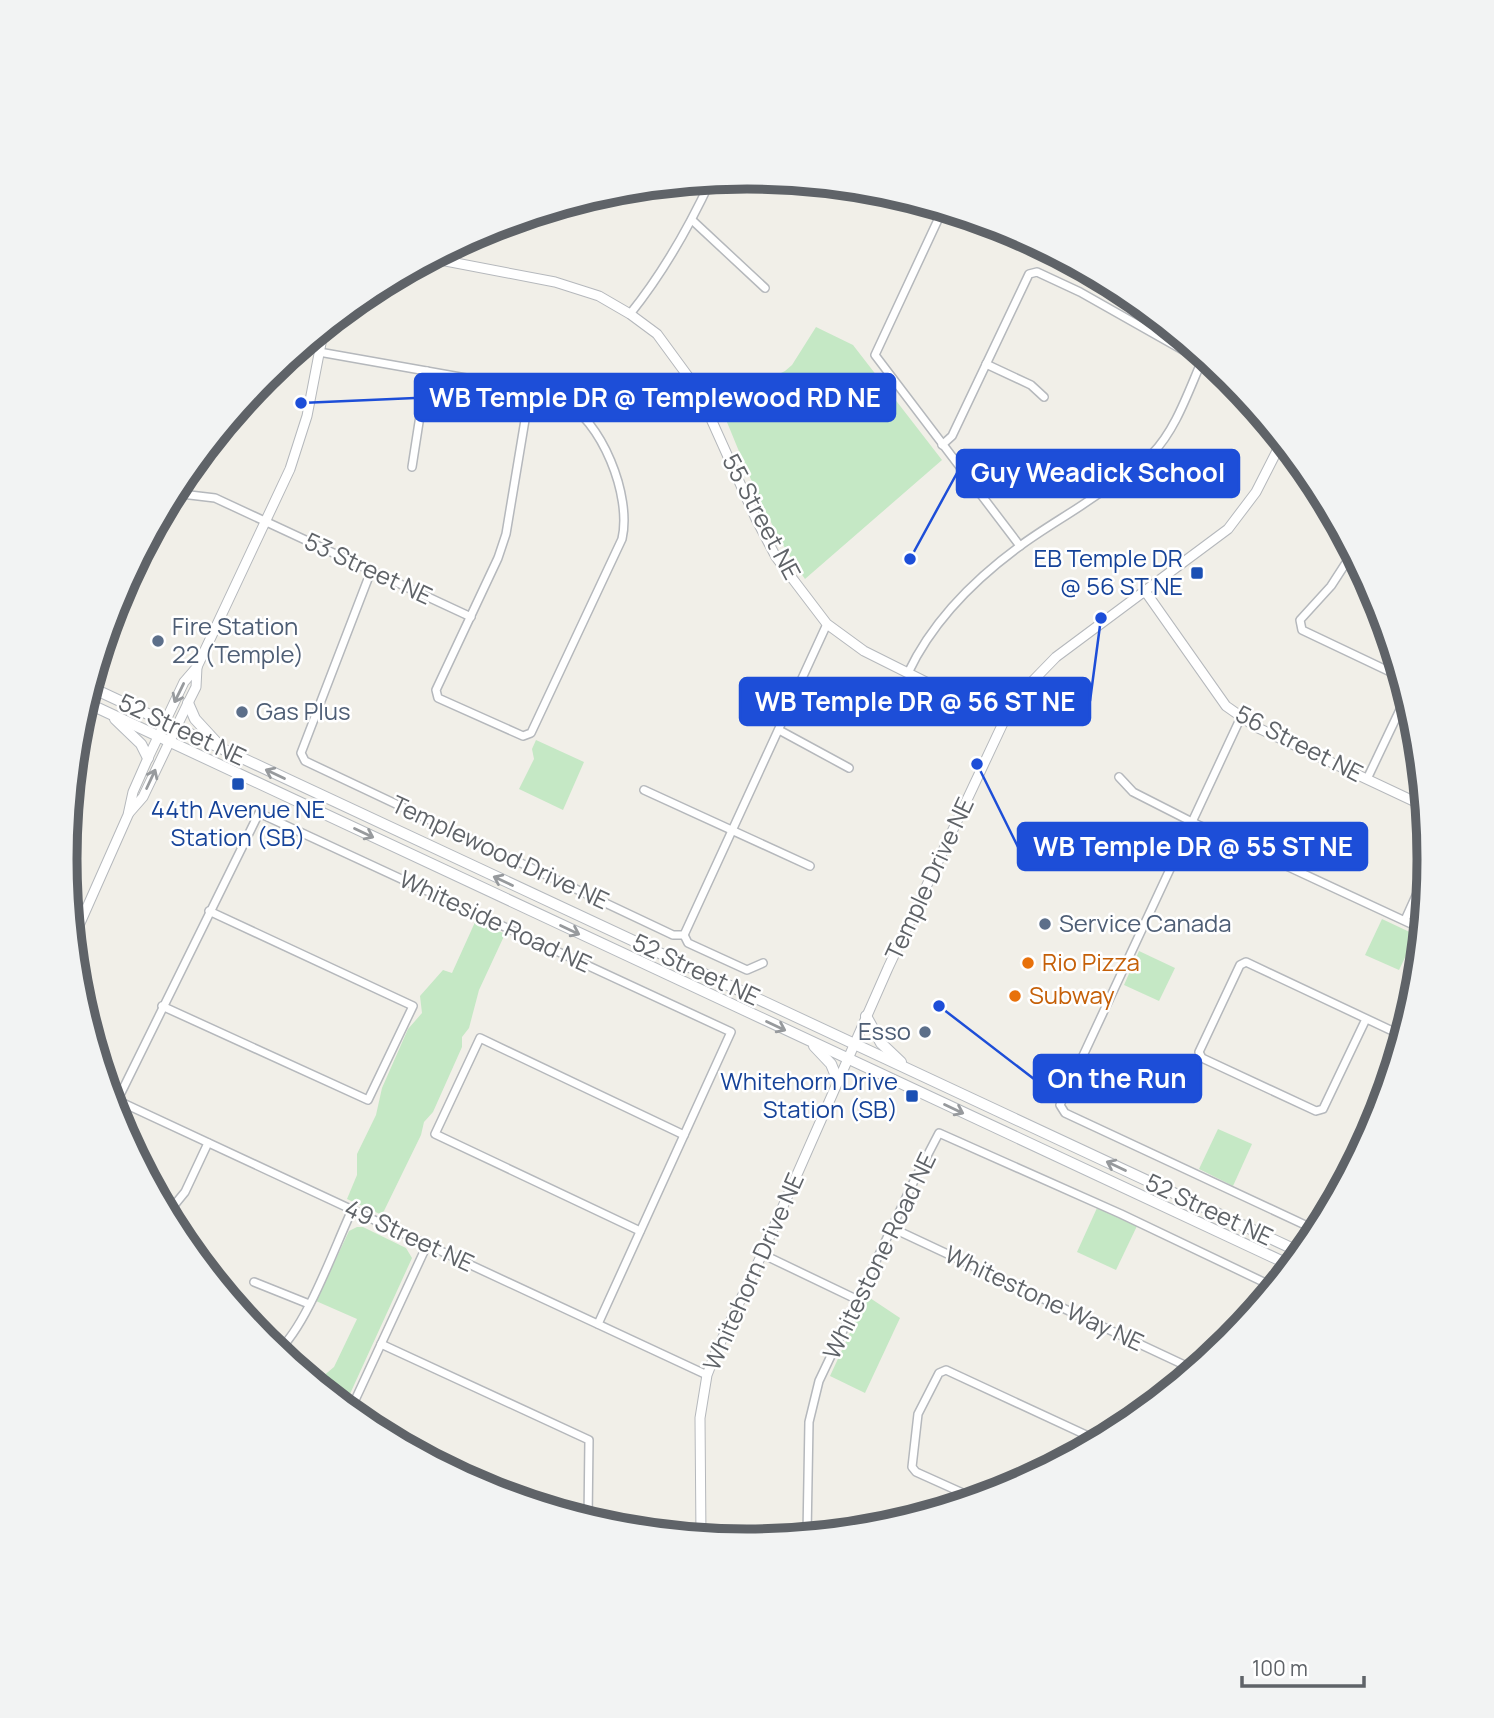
<svg xmlns="http://www.w3.org/2000/svg" width="1494" height="1718" viewBox="0 0 1494 1718" font-family="Manrope,sans-serif">
<rect width="100%" height="100%" fill="#f1efe8"/>
<g fill="#c5e8c5">
<path d="M816 327 853 345 942 460 805 579C767 526 744 462 719 403L785 371 792 365Z"/>
<polygon points="536,740 584,762 563,810 519,789 534,759 532,749"/>
<polygon points="1382,919 1416,935 1399,970 1365,955"/>
<polygon points="476,920 505,934 479,990 469,1028 462,1037 462,1047 433,1112 424,1122 421,1135 382,1215 347,1199 357,1175 357,1154 376,1115 382,1088 408,1029 422,1013 420,996 443,970 452,973"/>
<polygon points="1139,951 1175,968 1159,1001 1124,985"/>
<polygon points="1218,1129 1252,1144 1233,1186 1199,1169"/>
<polygon points="1097,1208 1137,1226 1116,1270 1077,1252"/>
<polygon points="357,1227 363,1227 406,1248 412,1258 344,1407 315,1383 334,1367 357,1319 316,1301 349,1231"/>
<polygon points="867,1296 900,1318 865,1393 830,1376"/>
</g>
<g fill="none" stroke-linecap="round" stroke-linejoin="round">
<defs>
<g id="minor">
<polyline points="822,186 823,184"/>
<polyline points="943,209 875,355 1020,546"/>
<polyline points="692,220 765,288"/>
<path d="M630 314C663 273 689 227 711 180"/>
<path d="M319 352C374 362 429 371 483 381 509 386 537 388 561 399 602 420 632 496 622 539L531 733 523 736 438 698 436 690 498 558 506 534 530 390"/>
<polyline points="986,364 1031,385 1044,397"/>
<polyline points="942,445 952,436 1029,274 1037,272 1080,292 1202,361"/>
<polyline points="412,467 427,371"/>
<polyline points="173,493 215,498 471,617"/>
<polyline points="1353,552 1331,586 1300,620 1302,630 1401,677"/>
<polyline points="371,571 301,753 305,761 673,935 684,935"/>
<path d="M908 673C932 622 975 579 1020 546 1043 529 1068 515 1091 499 1111 485 1135 472 1152 454 1177 428 1189 389 1204 356"/>
<polyline points="1241,717 1060,1105 1065,1113 1318,1231"/>
<polyline points="779,730 849,768"/>
<polyline points="1119,777 1133,792 1192,822 1422,929"/>
<polyline points="1367,779 1407,695"/>
<polyline points="644,790 810,866"/>
<polyline points="1405,920 1428,869"/>
<polyline points="684,935 827,624"/>
<polyline points="684,935 688,943 747,970 763,963"/>
<polyline points="162,1006 368,1100 413,1006 209,911"/>
<polyline points="1366,1019 1323,1109 1316,1111 1202,1058 1199,1052 1240,965 1246,962 1403,1036"/>
<polyline points="110,1097 707,1375"/>
<polyline points="117,1101 259,813 731,1032 598,1324"/>
<polyline points="167,1214 185,1192 208,1143"/>
<polyline points="892,1228 1195,1370"/>
<polyline points="640,1231 435,1134 480,1038 684,1135"/>
<polyline points="762,1254 858,1300"/>
<polyline points="254,1282 309,1304"/>
<polyline points="381,1344 589,1440 588,1520"/>
<path d="M277 1352C307 1326 334 1248 352 1210"/>
<polyline points="350,1411 427,1245"/>
<polyline points="976,1499 916,1472 912,1467 918,1414 939,1373 946,1370 1099,1441"/>
<polyline points="807,1535 809,1422 819,1381 914,1181 939,1133 1121,1214 1274,1287"/>
</g>
<g id="tertiary">
<polyline points="430,258 555,282 599,296 630,314 657,334 698,390 756,519 776,557 827,624 864,651 1004,721"/>
<polyline points="1145,591 1226,706 1256,727 1424,806"/>
<polyline points="129,813 143,797 188,703 196,687 197,667"/>
<polyline points="73,939 128,815 133,792 148,758 184,682 197,667 290,469 307,416 324,328"/>
<polyline points="701,1537 700,1418 707,1375 716,1352 762,1254 888,968 1004,721 1021,693 1056,657 1228,529 1256,492 1282,441"/>
</g>
<g id="secondary">
<polyline points="90,687 1302,1253"/>
<polyline points="85,702 1292,1266"/>
<polyline points="188,703 195,719 218,744"/>
<polyline points="115,719 141,744 148,758"/>
<polyline points="866,1016 881,1043 901,1062"/>
<polyline points="814,1046 831,1064 838,1081"/>
</g>
</defs>
<use href="#minor" stroke="#b5b8bc" stroke-width="10"/>
<use href="#tertiary" stroke="#b5b8bc" stroke-width="11"/>
<use href="#secondary" stroke="#b6babf" stroke-width="12"/>
<use href="#minor" stroke="#fff" stroke-width="7"/>
<use href="#tertiary" stroke="#fff" stroke-width="9"/>
<use href="#secondary" stroke="#fff" stroke-width="10"/>
</g>
<defs><path id="oneway-shaft" d="M-6 0H5M1.5-3L5.5 0L1.5 3" fill="none" stroke-width="1.6" stroke-linecap="round" stroke-linejoin="round" transform="scale(1.75)"/></defs>
<g stroke="#979a9d">
<use href="#oneway-shaft" transform="translate(179 693) rotate(116)"/>
<use href="#oneway-shaft" transform="translate(275 774) rotate(-155)"/>
<use href="#oneway-shaft" transform="translate(151 779) rotate(-65)"/>
<use href="#oneway-shaft" transform="translate(364 833) rotate(25)"/>
<use href="#oneway-shaft" transform="translate(503 881) rotate(-155)"/>
<use href="#oneway-shaft" transform="translate(570 930) rotate(25)"/>
<use href="#oneway-shaft" transform="translate(776 1026) rotate(25)"/>
<use href="#oneway-shaft" transform="translate(954 1109) rotate(25)"/>
<use href="#oneway-shaft" transform="translate(1116 1166) rotate(-155)"/>
</g>
<g fill="#1a4fb4" stroke="#fff" stroke-width="2.5">
<rect x="1190" y="566" width="14" height="14" rx="3.5"/>
<rect x="231" y="777" width="14" height="14" rx="3.5"/>
<rect x="905" y="1089" width="14" height="14" rx="3.5"/>
</g>
<g fill="#5c6f8a" stroke="#fff" stroke-width="2.5">
<circle cx="158" cy="641" r="7"/>
<circle cx="242" cy="712" r="7"/>
<circle cx="1045" cy="924" r="7"/>
<circle cx="925" cy="1032" r="7"/>
</g>
<g fill="#e8710a" stroke="#fff" stroke-width="2.5">
<circle cx="1028" cy="963" r="7"/>
<circle cx="1015" cy="996" r="7"/>
</g>
<g text-anchor="middle" stroke-width="5" stroke-linejoin="round" paint-order="stroke">
<g font-size="24" fill="#5f6368" stroke="#fff">
<text transform="translate(761 517) rotate(62)" y="8">55 Street NE</text>
<text transform="translate(368 569) rotate(25)" y="8">53 Street NE</text>
<text transform="translate(182 730) rotate(25)" y="8">52 Street NE</text>
<text transform="translate(1299 744) rotate(27)" y="8">56 Street NE</text>
<text transform="translate(500 853) rotate(25)" y="8">Templewood Drive NE</text>
<text transform="translate(930 879) rotate(-65)" y="8">Temple Drive NE</text>
<text transform="translate(495 922) rotate(25)" y="8">Whiteside Road NE</text>
<text transform="translate(696 970) rotate(25)" y="8">52 Street NE</text>
<text transform="translate(1209 1210) rotate(25)" y="8">52 Street NE</text>
<text transform="translate(409 1236) rotate(25)" y="8">49 Street NE</text>
<text transform="translate(880 1256) rotate(-64)" y="8">Whitestone Road NE</text>
<text transform="translate(754 1272) rotate(-66)" y="8">Whitehorn Drive NE</text>
<text transform="translate(1044 1299) rotate(25)" y="8">Whitestone Way NE</text>
</g>
<g font-size="24" fill="#164399" stroke="#fff" text-anchor="end">
<text x="1183" y="567">EB Temple DR<tspan x="1183" dy="28">@ 56 ST NE</tspan></text>
<text x="238" y="818" text-anchor="middle">44th Avenue NE<tspan x="238" dy="28">Station (SB)</tspan></text>
<text x="898" y="1090">Whitehorn Drive<tspan x="898" dy="28">Station (SB)</tspan></text>
</g>
<g font-size="24" fill="#4e5e75" stroke="#fff" text-anchor="start">
<text x="172" y="635">Fire Station<tspan x="172" dy="28">22 (Temple)</tspan></text>
<text x="256" y="720">Gas Plus</text>
<text x="1059" y="932">Service Canada</text>
<text x="911" y="1040" text-anchor="end">Esso</text>
</g>
<g font-size="24" fill="#c56008" stroke="#fff" text-anchor="start">
<text x="1042" y="971">Rio Pizza</text>
<text x="1029" y="1004">Subway</text>
</g>
</g>
<path d="M0 0H1494V1718H0ZM77 859a670 670 0 1 1 1340 0a670 670 0 1 1-1340 0Z" fill="#f2f3f3" fill-rule="evenodd"/>
<path fill="none" stroke="#5f6368" stroke-width="9" d="M77 859a670 670 0 1 1 1340 0a670 670 0 1 1-1340 0Z"/>
<path fill="none" stroke="#1d4ed8" stroke-width="2.5" d="M301 403L415 398M910 559L957 473M1101 618L1090 701M977 764L1018 847M939 1006L1034 1079"/>
<g fill="#1d4ed8" stroke="#fff" stroke-width="2.5">
<circle cx="301" cy="403" r="7"/>
<circle cx="910" cy="559" r="7"/>
<circle cx="1101" cy="618" r="7"/>
<circle cx="977" cy="764" r="7"/>
<circle cx="939" cy="1006" r="7"/>
</g>
<g fill="#1d4ed8" stroke="#1d4ed8" stroke-width="2.5">
<rect x="415" y="374" width="480" height="47" rx="7"/>
<rect x="957" y="450" width="282" height="47" rx="7"/>
<rect x="740" y="678" width="350" height="47" rx="7"/>
<rect x="1018" y="823" width="349" height="47" rx="7"/>
<rect x="1034" y="1055" width="167" height="47" rx="7"/>
</g>
<g font-size="26" text-anchor="middle" font-weight="bold" fill="#fff">
<text x="655" y="407">WB Temple DR @ Templewood RD NE</text>
<text x="1098" y="482">Guy Weadick School</text>
<text x="915" y="711">WB Temple DR @ 56 ST NE</text>
<text x="1193" y="856">WB Temple DR @ 55 ST NE</text>
<text x="1117" y="1088">On the Run</text>
</g>
<path d="M1242 1676v10h122v-10" fill="none" stroke="#5f6368" stroke-width="3.5"/>
<text x="1252" y="1676" font-size="21" fill="#5f6368" stroke="#ffffff" stroke-width="5" paint-order="stroke">100 m</text>
</svg>
